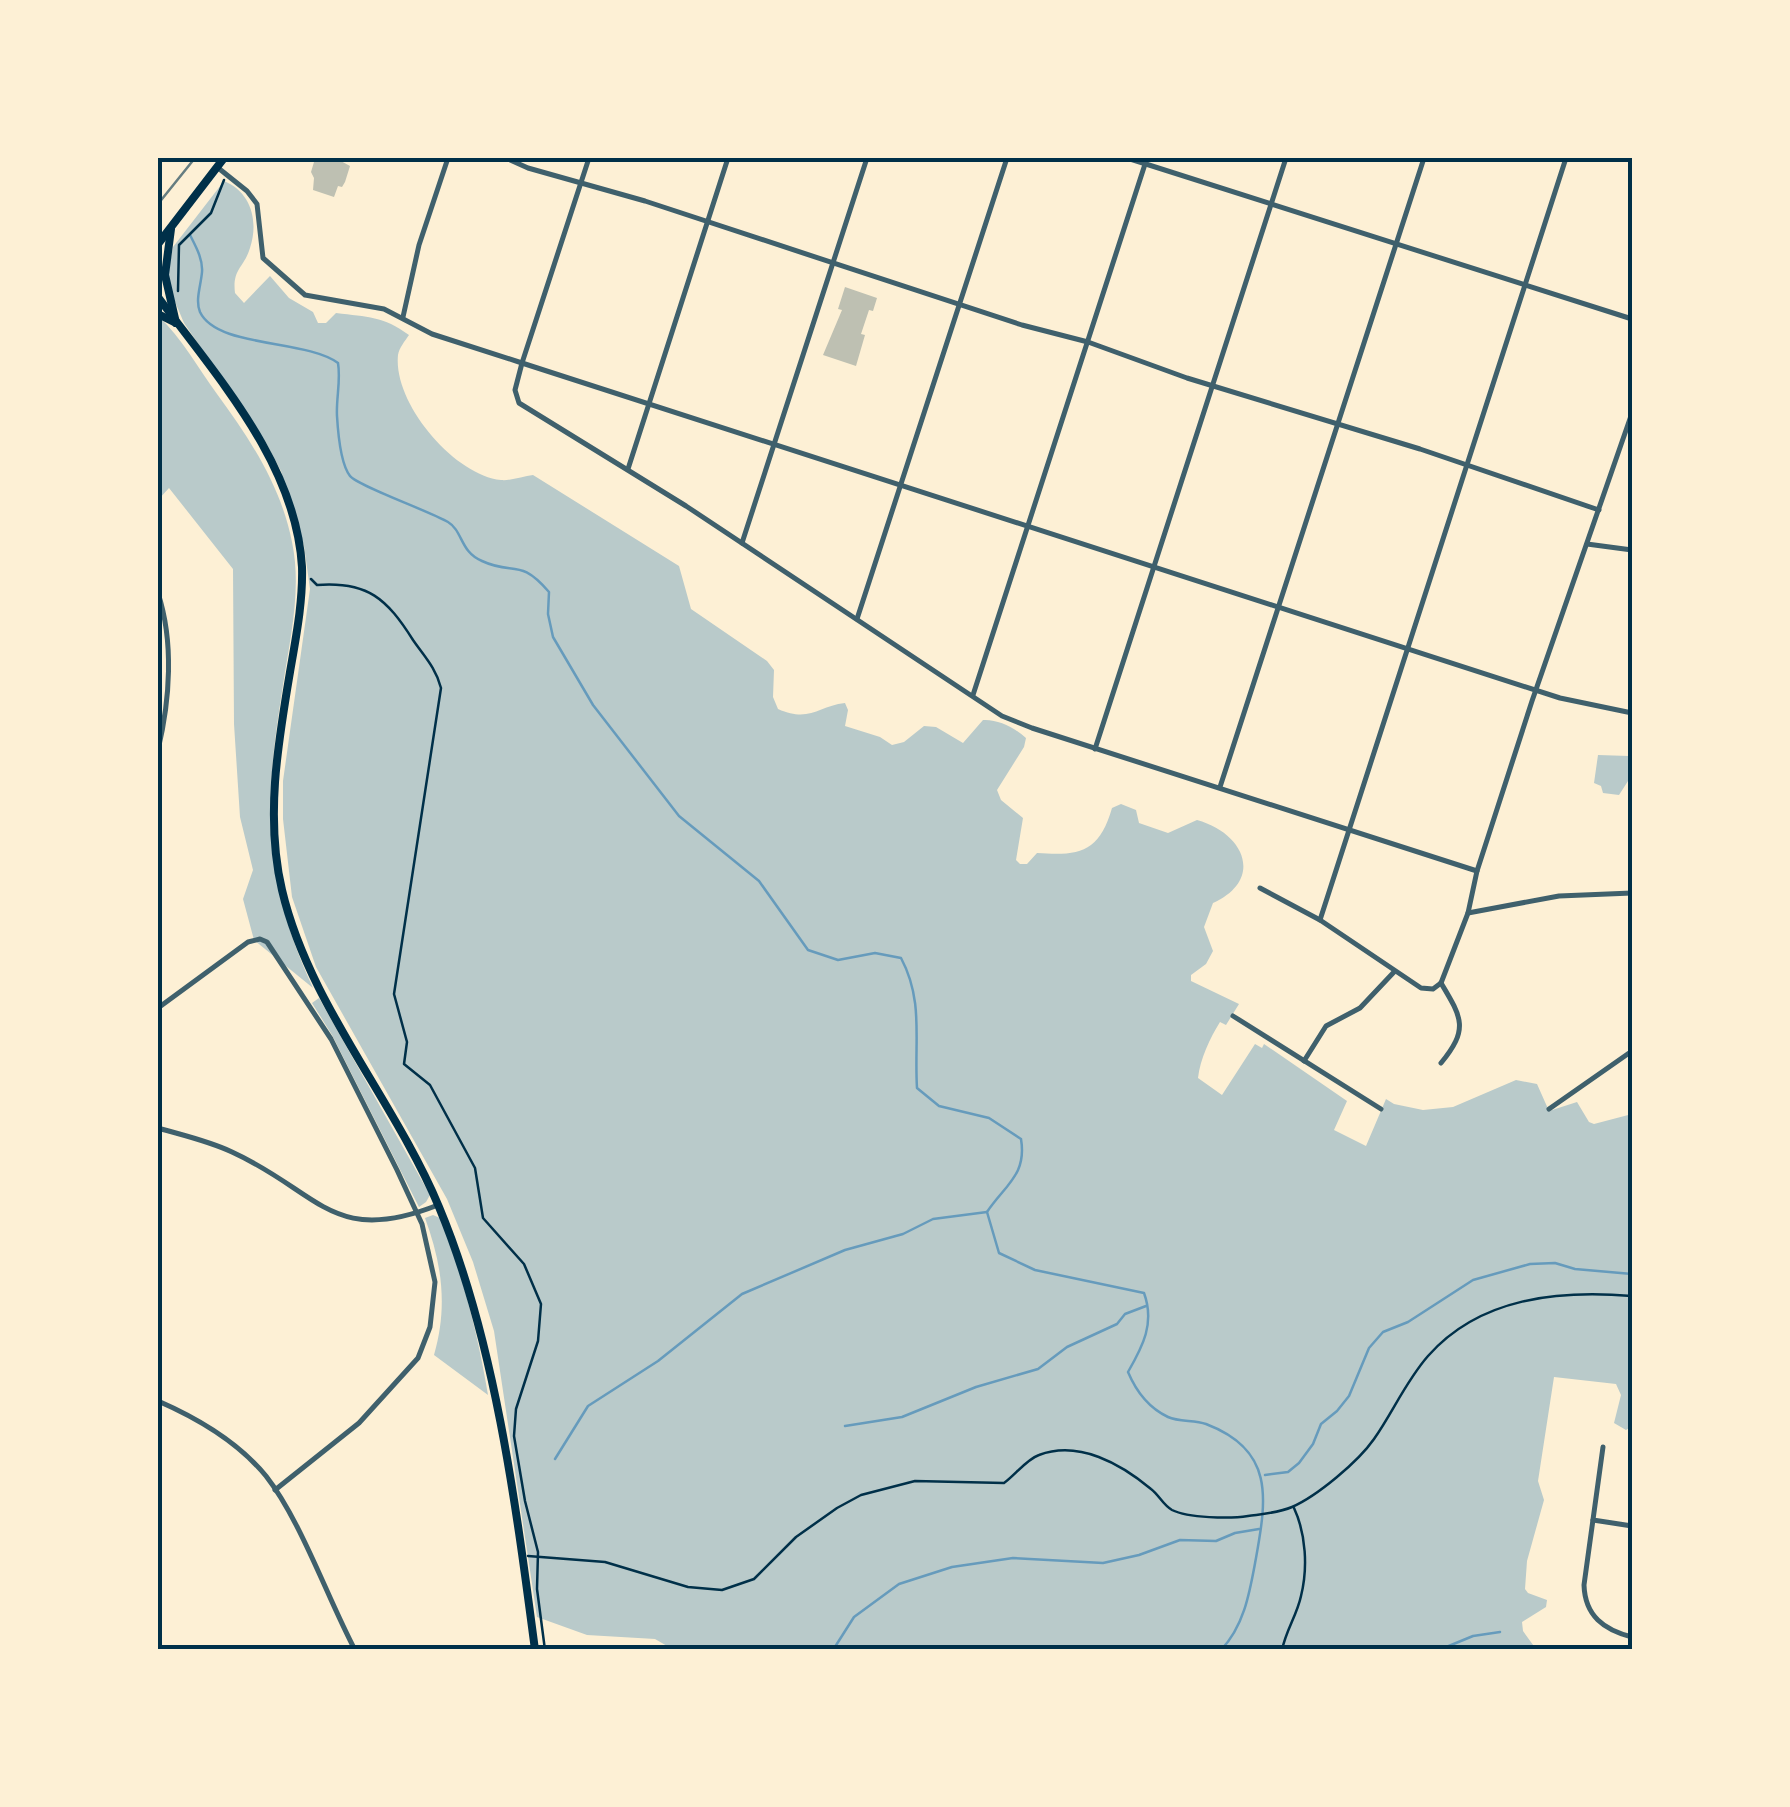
<svg xmlns="http://www.w3.org/2000/svg" width="1790" height="1807" viewBox="0 0 1790 1807" font-family="'Noto Sans',sans-serif">
<rect width="100%" height="100%" fill="#fdf0d5"/>
<g fill="#b9caca">
<path d="M224 181C251 192 259 221 250 248 244 268 232 269 235 293L244 303 270 276 289 298 313 312 318 323H326L336 313C368 317 383 316 409 335 405 341 399 348 398 355 393 403 454 475 501 480 511 481 523 476 533 475L679 566 691 609 767 661 774 670 773 697 778 709C810 723 818 706 845 703L848 710 845 726 880 737 892 745 904 742 924 726 936 727 963 743 983 720C998 719 1015 728 1026 738L1024 747 997 790 1001 800 1023 818 1016 860 1020 864H1027L1037 853C1079 856 1099 853 1112 808L1121 804 1136 810 1139 823 1168 833 1197 820C1244 833 1265 879 1213 903L1204 927 1213 951 1206 964 1191 975V981L1239 1004 1226 1025 1220 1022C1210 1038 1200 1059 1198 1078L1222 1095 1255 1044 1262 1048 1264 1044 1347 1101 1334 1130 1366 1146 1386 1099 1394 1104 1423 1110 1453 1107 1516 1080 1537 1084 1549 1111 1577 1102 1589 1122 1594 1124 1632 1114V1426L1626 1430 1614 1423 1621 1395 1616 1384 1554 1377 1538 1481 1544 1500 1527 1561 1525 1589 1528 1593 1547 1600 1546 1607 1522 1622 1523 1631 1536 1649 674 1650 655 1639 587 1635 537 1617 494 1331 473 1262 447 1199 316 967 292 897 283 819V781L310 589 304 546 281 471 265 441 184 323 173 297 168 274 173 247Z"/>
<path d="M158 316C182 338 198 368 217 394 250 439 281 486 292 542 302 589 290 639 283 685 264 806 261 873 313 988L254 940 243 899 253 870 240 817 234 724 233 569 169 488 158 500Z"/>
<polygon points="1598,755 1629,756 1628,781 1619,795 1603,793 1601,786 1594,783"/>
<polygon points="319,998 430,1195 426,1202 419,1207 332,1035 312,1003"/>
<path d="M433 1215 440 1218C463 1276 478 1334 488 1395L434 1355C448 1307 442 1264 425 1218Z"/>
</g>
<g fill="none" stroke-linecap="round" stroke-linejoin="round">
<g stroke="#669bbc" stroke-width="2.5">
<path d="M190 235C196 247 203 259 202 272 201 285 195 300 200 312 217 348 305 339 338 363 341 381 336 398 337 416 338 433 340 463 350 476 358 486 429 511 448 522 463 531 460 552 482 561 514 576 519 557 549 592L548 614 553 637 593 705 679 816 759 881 808 950 838 960 875 953 901 958C924 1001 914 1041 917 1088L939 1106 989 1118 1021 1139C1027 1175 1005 1185 987 1212L999 1253 1035 1270 1144 1293C1155 1323 1143 1346 1128 1372 1136 1391 1149 1408 1168 1417 1179 1422 1194 1420 1206 1424 1274 1450 1267 1497 1256 1558 1250 1590 1245 1625 1221 1650"/>
<polyline points="845,1426 902,1417 976,1387 1038,1369 1067,1347 1117,1324 1125,1314 1146,1306"/>
<polyline points="555,1459 588,1406 658,1361 742,1294 845,1250 903,1234 933,1219 987,1212"/>
<polyline points="1265,1475 1288,1472 1299,1463 1313,1444 1321,1424 1337,1411 1349,1396 1369,1348 1383,1332 1408,1322 1473,1280 1530,1264 1555,1263 1575,1269 1632,1274"/>
<polyline points="833,1650 854,1617 899,1584 952,1567 1013,1558 1103,1563 1139,1555 1180,1540 1216,1541 1235,1533 1259,1529"/>
<polyline points="1439,1650 1473,1636 1500,1632"/>
</g>
</g>
<g fill="#bec0b2">
<polygon points="303,158 340,158 339,160 350,166 345,182 342,187 338,186 334,197 313,190 314,178 311,172 314,162"/>
<polygon points="845,287 877,298 873,311 869,310 861,334 865,335 856,366 823,355 842,310 838,309"/>
</g>
<g fill="none" stroke-linecap="round" stroke-linejoin="round">
<g stroke="#003049" stroke-width="2.5">
<polyline points="178,291 179,245 211,213 224,180"/>
<path d="M311 579 317 585C368 581 387 599 413 640 424 656 436 668 441 688L394 994 407 1042 404 1064 430 1085 475 1168 483 1218 524 1264 541 1304 538 1341 516 1409 514 1436 525 1501 538 1552 537 1589 545 1650"/>
<path d="M528 1556 605 1562 688 1587 722 1590 754 1579 796 1537 837 1508 861 1495 915 1481 1004 1483C1015 1475 1027 1459 1039 1455 1079 1440 1121 1464 1151 1489 1159 1495 1163 1505 1172 1510 1188 1518 1230 1519 1248 1516 1262 1514 1278 1513 1292 1507 1317 1496 1358 1462 1374 1439 1393 1412 1406 1381 1428 1356 1480 1297 1559 1290 1632 1296"/>
<path d="M1282 1650C1286 1630 1297 1615 1301 1596 1308 1568 1306 1534 1294 1508"/>
</g>
<g stroke="#3f606c" stroke-width="5">
<polyline points="506,158 528,168 645,201 1022,325 1088,342 1187,378 1420,449 1599,510"/>
<polyline points="589,158 522,363 515,390 519,403 686,506 1002,716 1032,728 1477,871"/>
<polyline points="1127,158 1632,319"/>
<polyline points="217,167 247,191 257,204 263,258 305,295 384,309 432,334 522,363 1560,698 1632,713"/>
<polyline points="403,317 419,245 448,158"/>
<polyline points="628,469 728,158"/>
<polyline points="742,543 867,158"/>
<polyline points="1587,544 1632,550"/>
<path d="M158 593C174 642 170 700 158 750"/>
<polyline points="857,619 1007,158"/>
<polyline points="973,695 1147,158"/>
<polyline points="1095,749 1286,158"/>
<polyline points="1220,787 1424,158"/>
<polyline points="1260,888 1320,920 1421,988 1433,989 1441,983"/>
<polyline points="1468,913 1559,896 1632,893"/>
<polyline points="1320,920 1566,158"/>
<polyline points="1441,983 1468,913 1477,871 1532,701 1632,413"/>
<polyline points="158,1008 248,942 260,939 267,942 331,1039 397,1170 422,1224 435,1282 430,1327 418,1358 359,1423 275,1490"/>
<polyline points="1233,1016 1381,1109"/>
<polyline points="1304,1061 1326,1026 1360,1008 1394,972"/>
<path d="M1441 1063C1469 1029 1462 1018 1441 983"/>
<polyline points="1549,1109 1632,1051"/>
<path d="M158 1128C182 1135 209 1141 232 1152 320 1192 332 1247 438 1205"/>
<path d="M158 1401C197 1418 239 1443 266 1476 301 1521 327 1597 355 1650"/>
<path d="M1603 1447 1584 1585C1585 1616 1604 1630 1632 1637"/>
<polyline points="1593,1520 1632,1526"/>
</g>
<path stroke="#003049" stroke-width="8" d="M158 297C216 376 296 463 302 567 303 602 296 637 290 672 278 743 265 818 282 890 309 1005 394 1099 439 1207 495 1341 516 1505 535 1650"/>
<g stroke="#003049" stroke-width="8">
<polyline points="171,229 165,275 176,323"/>
<polyline points="158,244 224,158"/>
<polyline points="158,314 176,323"/>
</g>
<polyline stroke="#657d81" stroke-width="2.5" points="158,204 195,158"/>
</g>
<rect width="1790" height="1807" fill="none" stroke="#fdf0d5" stroke-width="320"/>
<rect x="160" y="160" width="1470" height="1487" fill="none" stroke="#003049" stroke-width="4"/>
</svg>
